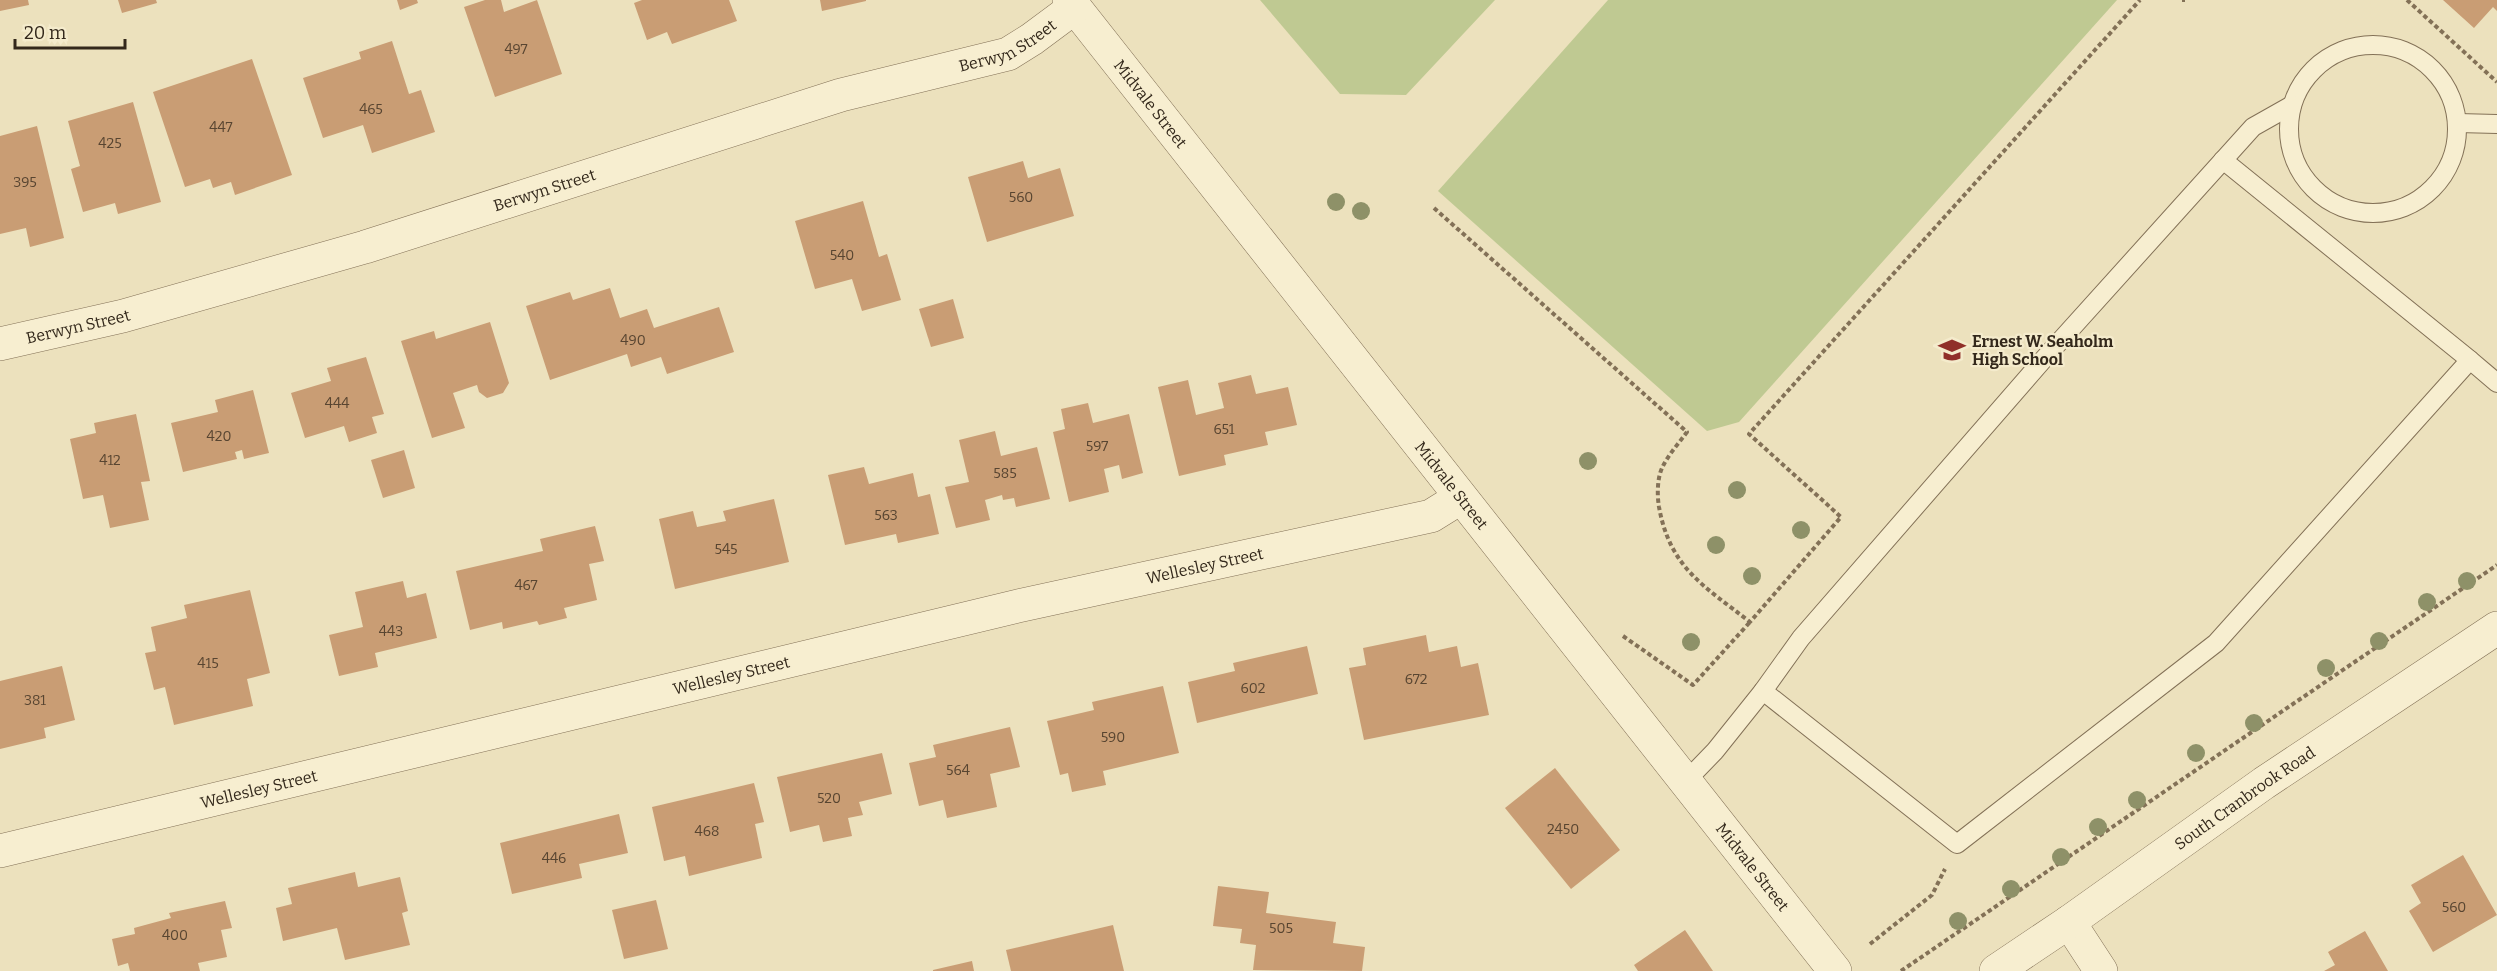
<svg xmlns="http://www.w3.org/2000/svg" width="2497" height="971" viewBox="0 0 2497 971" font-family="Bitter,serif">
<rect width="100%" height="100%" fill="#ece1bd"/>
<g fill="#bfc992">
<polygon points="1260,0 1495,0 1406,95 1340,94"/>
<polygon points="1608,0 2117,0 1739,422 1707,431 1438,191"/>
</g>
<g fill="#c99d74">
<polygon points="0,0 28,0 29,5 0,11"/>
<polygon points="118,0 156,0 157,3 122,13"/>
<polygon points="397,0 417,0 418,3 400,10"/>
<polygon points="485,0 501,0 504,12 537,0 562,74 495,97 464,7"/>
<polygon points="642,0 729,0 737,21 672,44 667,32 647,40 634,3"/>
<polygon points="820,0 866,0 866,1 822,11"/>
<polygon points="2443,0 2497,0 2497,11 2493,7 2474,28"/>
<polygon points="392,41 409,94 421,90 435,132 372,153 363,125 323,138 303,78 361,59 359,52"/>
<polygon points="252,59 292,175 235,195 231,182 213,188 210,179 185,187 153,92"/>
<polygon points="133,102 161,202 118,214 115,203 83,212 71,169 80,166 68,121"/>
<polygon points="37,126 64,238 30,247 26,228 0,234 0,136"/>
<polygon points="1023,161 1028,178 1060,168 1074,216 987,242 968,177"/>
<polygon points="863,201 879,257 887,254 901,300 862,311 852,279 815,289 795,221"/>
<polygon points="610,288 620,318 647,309 654,328 719,307 734,352 667,374 661,357 631,367 627,354 550,380 526,306 570,292 573,300"/>
<polygon points="953,299 964,338 931,347 919,309"/>
<polygon points="490,322 509,383 503,393 487,398 479,392 477,385 453,393 465,428 432,438 401,341 434,331 436,339"/>
<polygon points="366,357 384,414 372,417 377,433 349,442 344,426 305,438 291,393 331,381 327,368"/>
<polygon points="1251,375 1256,394 1288,387 1297,425 1265,432 1268,445 1224,455 1226,465 1179,476 1158,387 1188,380 1196,415 1224,408 1218,383"/>
<polygon points="253,390 269,453 244,459 242,450 235,452 237,459 183,472 171,423 218,412 215,400"/>
<polygon points="1088,403 1093,423 1129,414 1143,473 1122,479 1119,465 1104,469 1109,492 1069,502 1053,432 1065,429 1061,409"/>
<polygon points="136,414 150,481 141,482 149,520 110,528 103,495 83,499 70,439 96,433 94,423"/>
<polygon points="995,431 1001,456 1037,447 1050,499 1016,507 1014,498 1003,500 1002,495 985,500 990,520 956,528 945,487 969,482 959,440"/>
<polygon points="404,450 415,488 383,498 371,460"/>
<polygon points="864,467 869,484 913,473 918,497 930,494 939,534 898,543 896,534 845,545 828,475"/>
<polygon points="774,499 789,562 675,589 659,519 693,511 697,527 726,521 723,511"/>
<polygon points="595,526 604,561 589,564 597,600 564,608 567,618 539,625 537,621 503,629 502,622 470,630 456,571 543,551 540,539"/>
<polygon points="403,581 407,598 426,593 437,638 375,653 378,667 339,676 329,635 363,627 355,592"/>
<polygon points="250,590 270,673 247,679 253,706 174,725 165,687 154,690 145,653 156,651 151,627 187,618 184,605"/>
<polygon points="1426,635 1429,652 1457,646 1461,667 1478,663 1489,715 1364,740 1349,668 1366,665 1363,648"/>
<polygon points="1307,646 1318,694 1197,723 1188,682 1235,671 1233,663"/>
<polygon points="62,666 75,720 44,728 46,738 0,749 0,681"/>
<polygon points="1163,686 1179,753 1103,771 1106,785 1072,792 1068,773 1060,775 1047,721 1094,710 1092,702"/>
<polygon points="1010,727 1020,767 990,774 997,807 947,818 943,800 919,806 909,763 936,757 933,745"/>
<polygon points="882,753 892,794 859,802 863,815 848,818 852,836 823,842 819,825 790,832 777,777"/>
<polygon points="1555,768 1620,850 1571,889 1505,808"/>
<polygon points="754,783 764,822 755,824 762,858 689,876 685,856 664,861 652,807"/>
<polygon points="619,814 628,853 579,864 582,878 512,894 500,843"/>
<polygon points="2463,855 2497,915 2433,952 2409,911 2421,903 2411,885"/>
<polygon points="355,872 358,887 400,877 408,911 402,913 410,945 345,960 337,928 283,941 276,908 292,904 288,888"/>
<polygon points="1218,886 1269,892 1266,913 1336,922 1333,943 1365,947 1362,971 1253,970 1256,945 1240,943 1242,929 1213,926"/>
<polygon points="656,900 668,949 624,959 612,910"/>
<polygon points="225,901 232,928 221,930 227,957 198,963 200,971 130,971 128,963 118,966 112,939 135,934 134,928 171,918 169,913"/>
<polygon points="1113,925 1124,971 1011,971 1006,950"/>
<polygon points="1685,930 1713,971 1638,971 1634,965"/>
<polygon points="2365,931 2388,971 2324,971 2335,965 2328,952"/>
<polygon points="972,961 974,971 933,971 933,970"/>
</g>
<g fill="none" stroke-linecap="round" stroke-linejoin="round">
<defs>
<g id="service">
<circle cx="2373" cy="129" r="84"/>
<polyline points="2458,123 2497,124"/>
<polyline points="2223,160 2470,360"/>
<polyline points="1763,691 1957,844 2216,643 2470,360 2497,383"/>
<polyline points="1685,782 1715,751 1763,691 1801,638 2042,361 2253,127 2292,105"/>
</g>
<g id="minor">
<path id="s1" d="M1069 0 1835 971"/>
<path id="s2" d="M0 344 123 316 365 247 841 95 1008 54 1032 39 1075 7"/>
<path id="s3" d="M0 851 1018 606 1431 516 1460 498"/>
<polyline points="2069,922 2101,971"/>
</g>
<g id="tertiary">
<path id="s4" d="M1996 971 2069 922 2264 783 2497 628"/>
</g>
</defs>
<use href="#service" stroke="#837157" stroke-width="20"/>
<use href="#minor" stroke="#837157" stroke-width="34"/>
<use href="#tertiary" stroke="#837157" stroke-width="34"/>
<g stroke="#837157" stroke-width="4" stroke-dasharray="4.5 3" stroke-linecap="butt">
<polyline points="2182,0 2185,0"/>
<polyline points="2407,0 2497,82"/>
<path d="M1434 208 1687 432C1679 443 1669 454 1663 466 1657 477 1657 495 1659 507 1670 568 1704 586 1750 622L1841 517 1749 434 2140 0"/>
<polyline points="1623,636 1693,685 1750,622"/>
<polyline points="1870,944 1932,895 1945,869"/>
<polyline points="1901,971 2497,565"/>
</g>
<use href="#service" stroke="#f7eed0" stroke-width="18"/>
<use href="#minor" stroke="#f7eed0" stroke-width="33"/>
<use href="#tertiary" stroke="#f7eed0" stroke-width="33"/>
</g>
<g fill="#8e9168">
<circle cx="1336" cy="202" r="9"/>
<circle cx="1361" cy="211" r="9"/>
<circle cx="1588" cy="461" r="9"/>
<circle cx="1737" cy="490" r="9"/>
<circle cx="1801" cy="530" r="9"/>
<circle cx="1716" cy="545" r="9"/>
<circle cx="1752" cy="576" r="9"/>
<circle cx="2467" cy="581" r="9"/>
<circle cx="2427" cy="602" r="9"/>
<circle cx="2379" cy="641" r="9"/>
<circle cx="1691" cy="642" r="9"/>
<circle cx="2326" cy="668" r="9"/>
<circle cx="2254" cy="723" r="9"/>
<circle cx="2196" cy="753" r="9"/>
<circle cx="2137" cy="800" r="9"/>
<circle cx="2098" cy="827" r="9"/>
<circle cx="2061" cy="857" r="9"/>
<circle cx="2011" cy="889" r="9"/>
<circle cx="1958" cy="921" r="9"/>
</g>
<defs>
<symbol id="school-bare" viewBox="-9 -9 18 18"><path d="M0-5L7-2L0 1L-7-2ZM-4 1L0 2.5L4 1V4Q0 6-4 4Z" fill="#902f29" stroke="#f4ebcc" stroke-width="2.5" paint-order="stroke"/></symbol>
</defs>
<g fill-rule="evenodd">
<use href="#school-bare" x="1933" y="331" width="38" height="38"/>
</g>
<g text-anchor="middle" stroke-width="4.5" stroke-linejoin="round" paint-order="stroke">
<g font-size="14" fill="#584531">
<text x="516" y="54">497</text>
<text x="371" y="114">465</text>
<text x="221" y="132">447</text>
<text x="110" y="148">425</text>
<text x="25" y="187">395</text>
<text x="1021" y="202">560</text>
<text x="842" y="260">540</text>
<text x="633" y="345">490</text>
<text x="337" y="408">444</text>
<text x="1224" y="434">651</text>
<text x="219" y="441">420</text>
<text x="1097" y="451">597</text>
<text x="110" y="465">412</text>
<text x="1005" y="478">585</text>
<text x="886" y="520">563</text>
<text x="726" y="554">545</text>
<text x="526" y="590">467</text>
<text x="391" y="636">443</text>
<text x="208" y="668">415</text>
<text x="1416" y="684">672</text>
<text x="1253" y="693">602</text>
<text x="35" y="705">381</text>
<text x="1113" y="742">590</text>
<text x="958" y="775">564</text>
<text x="829" y="803">520</text>
<text x="1563" y="834">2450</text>
<text x="707" y="836">468</text>
<text x="554" y="863">446</text>
<text x="2454" y="912">560</text>
<text x="1281" y="933">505</text>
<text x="175" y="940">400</text>
</g>
<g font-size="16" fill="#33281b" stroke="#f4ebcc">
<text dy="6" stroke="none"><textPath href="#s2" startOffset="1052">Berwyn Street</textPath></text>
<text dy="6" stroke="none"><textPath href="#s1" startOffset="132">Midvale Street</textPath></text>
<text dy="6" stroke="none"><textPath href="#s2" startOffset="566">Berwyn Street</textPath></text>
<text dy="6" stroke="none"><textPath href="#s2" startOffset="80">Berwyn Street</textPath></text>
<text dy="6" stroke="none"><textPath href="#s1" startOffset="618">Midvale Street</textPath></text>
<text dy="6" stroke="none"><textPath href="#s3" startOffset="1238">Wellesley Street</textPath></text>
<text dy="6" stroke="none"><textPath href="#s3" startOffset="752">Wellesley Street</textPath></text>
<text dy="6" stroke="none"><textPath href="#s3" startOffset="266">Wellesley Street</textPath></text>
<text dy="6" stroke="none"><textPath href="#s4" startOffset="303">South Cranbrook Road</textPath></text>
<text dy="6" stroke="none"><textPath href="#s1" startOffset="1104">Midvale Street</textPath></text>
</g>
<g font-size="16" font-weight="bold" fill="#33281b" stroke="#f4ebcc" text-anchor="start">
<text x="1972" y="347">Ernest W. Seaholm<tspan x="1972" dy="18">High School</tspan></text>
</g>
</g>
<path d="M15 39v9h110v-9" fill="none" stroke="#33281b" stroke-width="3"/>
<text x="24" y="39" font-size="18" fill="#33281b" stroke="#f4ebcc" stroke-width="4.5" paint-order="stroke">20 m</text>
</svg>
